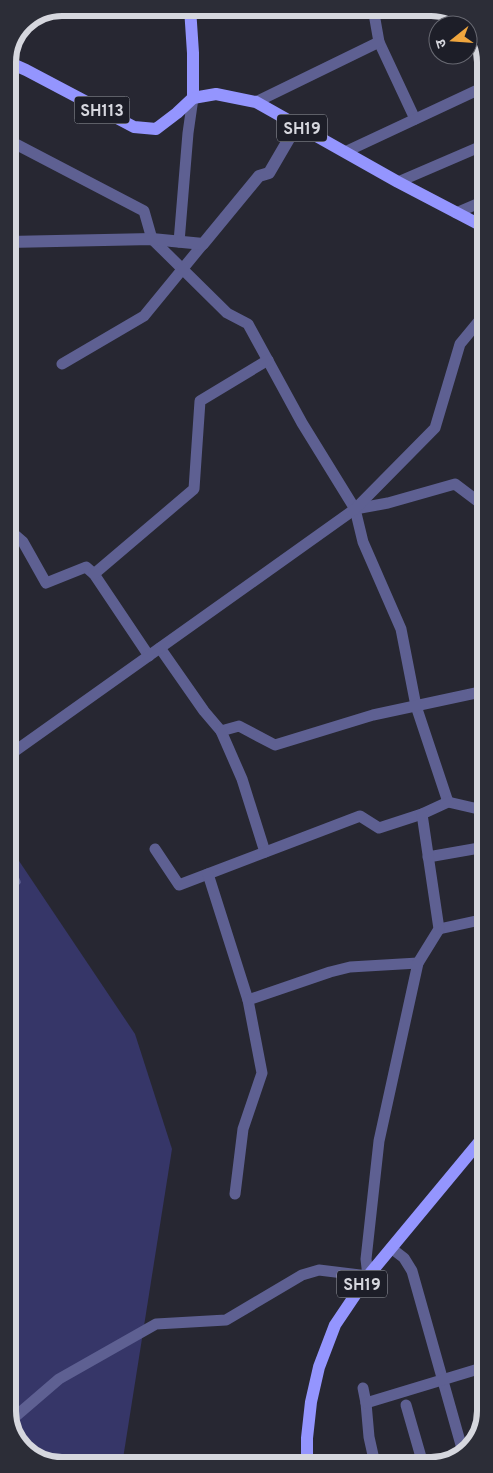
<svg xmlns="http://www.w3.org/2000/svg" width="493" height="1473" viewBox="0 0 493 1473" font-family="Overpass,'Noto Sans Devanagari',sans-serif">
<rect width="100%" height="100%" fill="#272732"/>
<polygon fill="#363668" points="9,846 135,1034 172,1149 122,1465 58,1465 26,1452 9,1425"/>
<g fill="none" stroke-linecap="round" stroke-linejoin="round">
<polyline stroke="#5e6092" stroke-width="5.5" points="9,861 18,882 9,889"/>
<g stroke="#5e6092" stroke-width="11">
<polyline points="373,8 379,42 415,119"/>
<polyline points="256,102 379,42"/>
<polyline points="8,140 144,211 152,239 227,313 248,324 302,423 355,509 363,542 401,629 416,706 448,802"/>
<polyline points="345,152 484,87"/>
<polyline points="398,182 484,145"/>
<polyline points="456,213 484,201"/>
<polyline points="179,242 188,133 193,98"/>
<polyline points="62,364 144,316 203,244"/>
<polyline points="355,509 388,503 455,484 484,506"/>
<polyline points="8,529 23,542 46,583 86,567 94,574 149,656"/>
<polyline points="94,574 194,489 200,401 268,360"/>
<polyline points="160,648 204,711 221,731 239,726 275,745 373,715 485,691"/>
<polyline points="221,731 242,779 265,852"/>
<polyline points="8,756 355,509 435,428 460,344 479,321 484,324"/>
<polyline points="155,849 179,885 360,816 379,828 422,814 448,802 474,808 485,805"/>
<polyline points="428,857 485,847"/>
<polyline points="208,874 248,1000 262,1073 243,1129 235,1194"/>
<polyline points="439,929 485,919"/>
<polyline points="248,1000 330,972 350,967 418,963"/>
<polyline points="391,1248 404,1258 412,1271 463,1452"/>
<polyline points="363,1388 366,1403 369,1437 375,1464"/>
<polyline points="366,1403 485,1367"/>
<polyline points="406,1405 423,1464"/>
<polyline points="9,1422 59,1379 156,1324 226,1320 302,1275 319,1270 368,1276 366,1259 379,1141 418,963 439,929 422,814"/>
<polyline points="439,1464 449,1461"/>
</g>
<polyline stroke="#5e6092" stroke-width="12" points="8,242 152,239 203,244 259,176 269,173 297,125"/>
<g stroke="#9495fe" stroke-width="12">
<polyline points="190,8 193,53 193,98 216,94 256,102 398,182 484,227"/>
<polyline points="8,62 26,70 134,127 156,129 177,113 193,98"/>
<polyline points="307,1464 307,1438 311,1402 319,1367 335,1325 368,1276 485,1135"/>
</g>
</g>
<g text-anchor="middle" stroke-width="5" stroke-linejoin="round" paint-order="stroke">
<g fill="#1d1e28" stroke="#9ea0a7" stroke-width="1">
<rect x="74.5" y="96.5" width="55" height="27" rx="4"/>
<rect x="277" y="114.5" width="50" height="27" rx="4"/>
<rect x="337" y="1270.5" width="50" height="27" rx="4"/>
</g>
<g font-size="16" font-weight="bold" fill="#d6d7de">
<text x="102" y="116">SH113</text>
<text x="302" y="134">SH19</text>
<text x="362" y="1290">SH19</text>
</g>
</g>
<path d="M0 0H493V1473H0ZM62 16H431A46 46 0 0 1 477 62V1411A46 46 0 0 1 431 1457H62A46 46 0 0 1 16 1411V62A46 46 0 0 1 62 16Z" fill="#2c2d37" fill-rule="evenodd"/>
<path fill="none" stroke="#d6d7de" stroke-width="6" d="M62 16H431A46 46 0 0 1 477 62V1411A46 46 0 0 1 431 1457H62A46 46 0 0 1 16 1411V62A46 46 0 0 1 62 16Z"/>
<g transform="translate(453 40) rotate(253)"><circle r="24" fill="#1d1e28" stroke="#676871"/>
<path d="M0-4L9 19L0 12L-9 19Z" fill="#f0a63e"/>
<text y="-8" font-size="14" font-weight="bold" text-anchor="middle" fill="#d6d7de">उ</text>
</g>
</svg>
